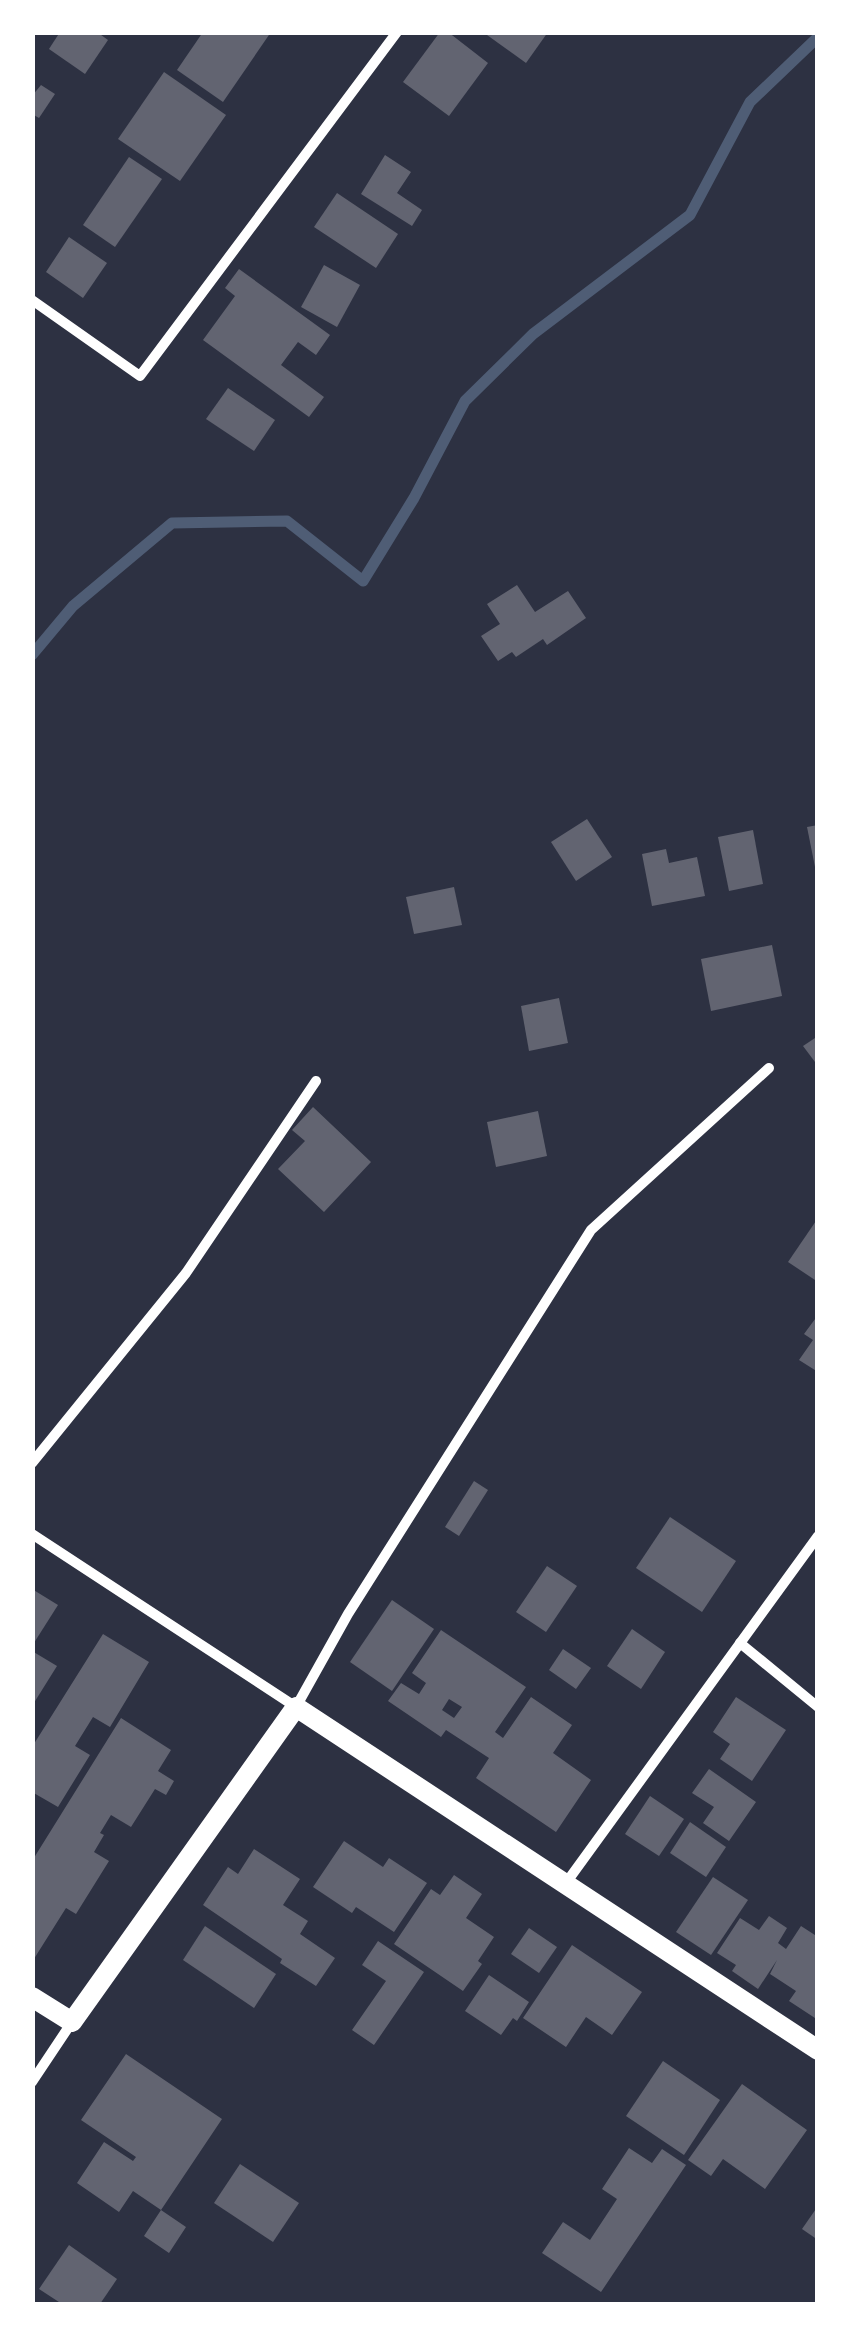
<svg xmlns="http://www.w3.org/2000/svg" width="850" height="2337" viewBox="0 0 850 2337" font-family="'Open Sans',sans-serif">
<rect width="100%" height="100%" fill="#2d3142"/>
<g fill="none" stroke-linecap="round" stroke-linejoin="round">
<polyline stroke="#4f5d75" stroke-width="11" points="32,655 73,606 172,523 287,521 363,581 414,498 465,401 533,334 690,215 750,102 818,37"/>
</g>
<g fill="#626471" fill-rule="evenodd">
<polygon points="60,32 97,32 108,40 85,74 49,49"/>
<polygon points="203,32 271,32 223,102 177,70"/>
<polygon points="440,32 448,32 488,63 449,116 403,82"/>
<polygon points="489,32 548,32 526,63 487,35"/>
<polygon points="164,72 226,115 180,181 118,139"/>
<polygon points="41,85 55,94 39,118 32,114 32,96"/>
<polygon points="385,155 411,172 397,193 422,210 412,226 361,194"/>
<polygon points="129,157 162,179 115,247 83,225"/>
<polygon points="337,193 398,234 376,268 314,227"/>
<polygon points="69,237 107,263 83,298 46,272"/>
<polygon points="324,265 360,285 337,327 301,307"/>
<polygon points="239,269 330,335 316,355 298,342 281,365 324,397 309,417 203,340 235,296 225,288"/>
<polygon points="228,388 275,420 254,451 206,419"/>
<polygon points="517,585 535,612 568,591 586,618 547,645 543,639 516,657 512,652 498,661 481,636 500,624 487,604"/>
<polygon points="587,819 612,857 576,881 551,842"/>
<polygon points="818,825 818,872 816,872 807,827"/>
<polygon points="753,830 763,884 729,891 718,837"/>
<polygon points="666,849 669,863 697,857 705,896 652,906 642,854"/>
<polygon points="454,887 462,925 414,934 406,897"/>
<polygon points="772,945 782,996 711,1011 701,959"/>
<polygon points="559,998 568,1043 529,1051 521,1006"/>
<polygon points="818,1036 818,1066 803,1046"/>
<polygon points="313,1107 371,1162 324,1212 278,1169 305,1141 292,1130"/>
<polygon points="538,1111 547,1156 496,1167 487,1122"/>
<polygon points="818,1218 818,1282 788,1262"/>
<polygon points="818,1315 818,1372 799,1360 813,1340 804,1334"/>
<polygon points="474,1481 488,1490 459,1536 445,1527"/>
<polygon points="670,1517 736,1561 702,1612 636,1568"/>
<polygon points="547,1566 577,1586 546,1632 516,1612"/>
<polygon points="32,1589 58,1605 32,1646"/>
<polygon points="392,1600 434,1629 392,1691 350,1662"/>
<polygon points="632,1629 665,1652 641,1689 607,1666"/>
<path d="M441 1630 526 1687 495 1732 503 1738 531 1697 572 1725 553 1753 591 1780 556 1832 476 1778 489 1758 446 1730 441 1737 388 1701 401 1683 419 1694 426 1683 412 1673ZM449 1699 462 1707 454 1718 442 1710Z"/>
<polygon points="103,1634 149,1662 110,1727 93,1717 75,1746 90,1755 58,1807 32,1792 32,1747"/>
<polygon points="563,1649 591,1668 576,1689 549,1670"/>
<polygon points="32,1651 57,1666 32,1706"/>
<polygon points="736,1697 786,1730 752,1781 720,1759 730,1744 713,1732"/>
<polygon points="121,1718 171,1750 158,1771 174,1781 166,1795 155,1789 131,1827 111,1815 100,1833 104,1835 94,1852 109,1861 76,1914 66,1908 32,1962 32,1861"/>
<polygon points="709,1769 756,1802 729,1841 703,1823 714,1807 692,1793"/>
<polygon points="650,1796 684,1819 659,1856 625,1834"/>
<polygon points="690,1822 726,1847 706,1877 670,1853"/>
<polygon points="344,1841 383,1867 389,1858 427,1883 394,1932 356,1907 352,1913 313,1887"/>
<polygon points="254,1849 300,1879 283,1905 308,1921 300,1934 335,1958 316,1986 280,1963 282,1959 203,1905 228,1867 238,1874"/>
<polygon points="454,1875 482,1894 466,1918 494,1937 478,1961 482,1964 463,1991 394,1944 431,1889 440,1895"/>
<polygon points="713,1877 748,1900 711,1955 676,1932"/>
<polygon points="769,1916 787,1928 778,1943 786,1949 801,1926 818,1937 818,2020 789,2001 796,1991 770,1974 777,1960 758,1989 732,1971 736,1965 717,1953 740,1918 759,1930"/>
<polygon points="205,1926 276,1974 254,2008 183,1960"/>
<polygon points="529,1928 557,1947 539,1973 511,1954"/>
<polygon points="378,1941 424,1972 374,2045 352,2030 386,1981 362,1965"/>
<polygon points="572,1945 642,1992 612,2035 586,2017 566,2047 523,2018"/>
<polygon points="489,1975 529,2002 517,2021 513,2018 501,2035 465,2011"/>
<polygon points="126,2054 222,2119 161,2210 186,2227 169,2253 144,2236 161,2210 133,2191 119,2212 77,2183 104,2142 133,2161 136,2157 81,2120"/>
<polygon points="663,2061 720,2100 684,2155 626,2116"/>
<polygon points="742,2084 807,2130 765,2189 723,2159 711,2176 688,2160"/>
<polygon points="629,2148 652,2163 662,2149 686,2165 601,2292 542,2253 563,2222 590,2240 617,2199 602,2189"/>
<polygon points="240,2164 299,2203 273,2242 214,2203"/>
<polygon points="818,2206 818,2240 802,2229"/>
<polygon points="69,2245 117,2279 100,2304 62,2304 39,2289"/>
</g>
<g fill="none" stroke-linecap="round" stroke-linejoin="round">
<g stroke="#fff" stroke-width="10">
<polyline points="32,300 140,376 397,32"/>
<polyline points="32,1463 186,1273 316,1081"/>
<polyline points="32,1534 296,1707 348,1614 591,1230 769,1068"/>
<polyline points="740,1643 818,1707"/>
<polyline points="566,1883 818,1536"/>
<polyline points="32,2082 72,2022"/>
</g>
<polyline stroke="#fff" stroke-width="20" points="32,1997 72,2022 296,1707 818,2050"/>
</g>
<rect width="850" height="2337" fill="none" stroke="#ffffff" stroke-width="70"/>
</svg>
